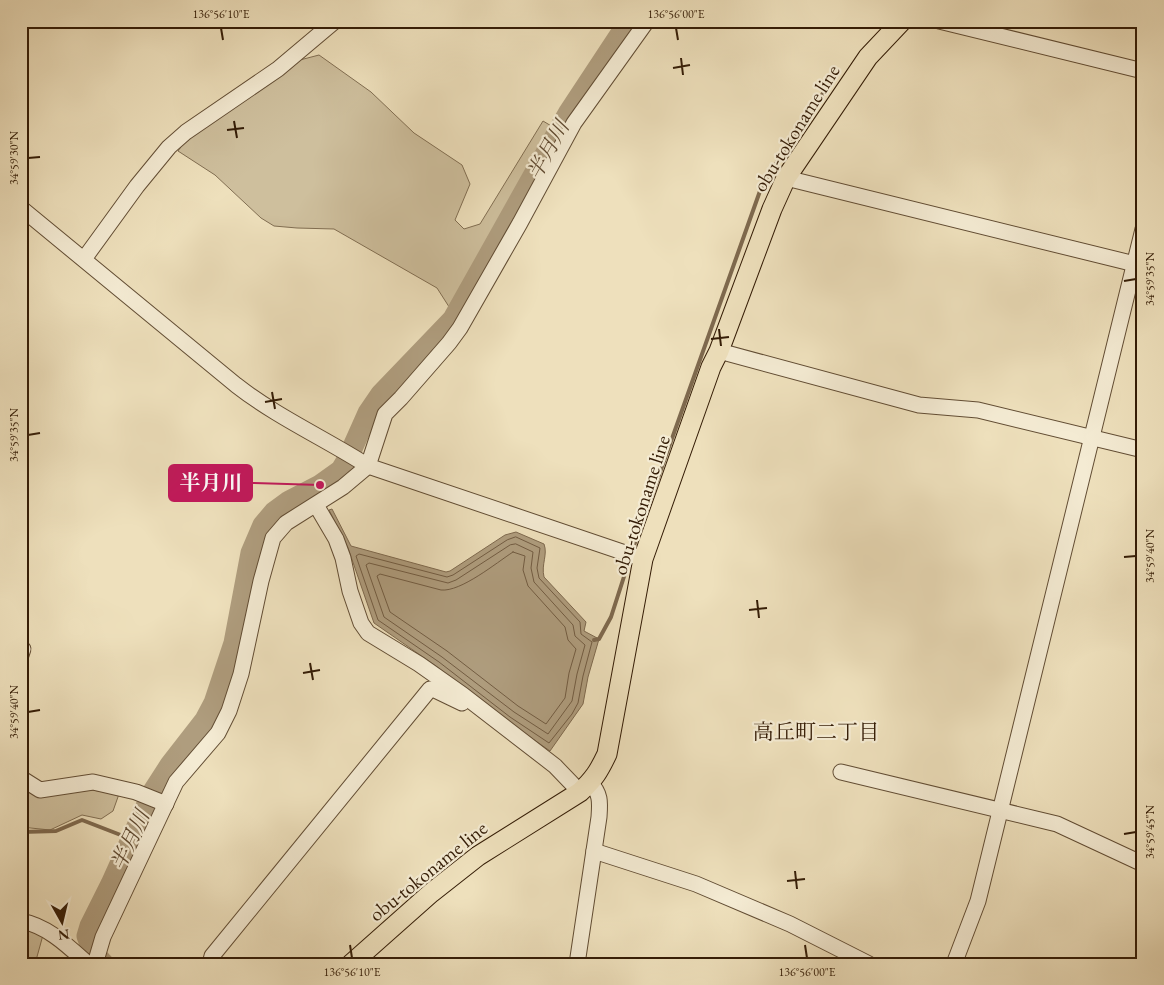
<svg xmlns="http://www.w3.org/2000/svg" width="1164" height="985" viewBox="0 0 1164 985" font-family="'EB Garamond','Noto Serif JP',serif">
<rect width="100%" height="100%" fill="#eee0bc"/>
<filter id="stains"><feTurbulence type="fractalNoise" baseFrequency=".004" numOctaves="4"/><feColorMatrix values="0 0 0 0 .2 0 0 0 0 .09 0 0 0 0 .02 0 0 0 .5 -.17"/></filter>
<radialGradient id="worn" r=".72"><stop offset=".6" stop-color="#630" stop-opacity="0"/><stop offset="1" stop-color="#630" stop-opacity=".3"/></radialGradient>
<g fill="#cebf9d" stroke="#816e52">
<polygon points="319,55 371,92 414,133 462,165 470,184 455,220 464,229 480,224 543,121 553,127 453,313 437,288 334,229 297,228 274,226 261,218 215,175 178,151 188,137 296,61"/>
<polygon points="21,785 92,790 119,794 113,811 101,819 82,815 50,830 21,827"/>
<polygon points="21,926 43,935 35,964 21,964"/>
</g>
<path fill="#af9d7e" stroke="#7e694e" d="M332 509 351 546 446 572 450 571 505 535 516 532 544 544C548 555 541 564 544 577L586 622 584 631 599 639 588 677 583 704 550 751 507 721 436 666 374 623 348 548 329 510Z"/>
<g fill="none" stroke-linecap="round" stroke-linejoin="round">
<g stroke="#725c42" stroke-width="1">
<polygon points="516,537 540,548 537,568 539,578 580,622 581,634 592,642 583,676 578,703 572,714 549,743 510,717 439,662 378,620 356,556 359,554 447,577 453,575 507,540"/>
<polygon points="516,544 533,552 531,568 534,582 573,625 575,636 585,645 577,674 572,701 548,734 514,712 442,657 384,617 366,565 369,563 448,583 456,580 510,545"/>
<path d="M513 552 525 556 523 570 528 586 565 627 568 640 576 649 569 673 565 698 546 724 518 706 447 651 390 612 377 576 380 574 441 590C461 592 496 563 513 552Z"/>
</g>
<g stroke="#7e694e" stroke-width="4">
<polyline points="632,551 760,191 767,177 831,81"/>
<polyline points="594,640 599,639 611,617 630,558"/>
<polyline points="21,832 56,831 82,820 131,839"/>
</g>
<polyline stroke="#af9d7e" stroke-width="21" points="104,964 93,952 87,936 90,926 111,884 152,793 170,765 205,720 214,703 234,643 251,553 263,525 274,512 289,501 320,485 341,470 347,460 368,413 381,394 453,319 569,112 629,21"/>
<defs>
<g id="minor">
<polyline points="939,21 1143,71"/>
<polyline points="786,178 1143,266"/>
<path d="M21 208 236 385C277 417 324 438 368 466L643 559"/>
<polyline points="84,259 137,186 169,147 186,132 278,69 335,21"/>
<polyline points="719,351 919,405 978,410 1143,450"/>
<polyline points="316,505 336,539 343,558 350,591 361,623 368,633 419,664 463,695 555,766 580,792"/>
<polyline points="21,655 23,649"/>
<polyline points="841,772 1057,824 1143,864"/>
<polyline points="21,778 40,790 93,782 136,792 166,804"/>
<polyline points="594,851 696,884 790,924 869,964"/>
<path d="M21 921C48 926 68 946 88 964"/>
<polyline points="95,964 103,937 176,782 218,733 229,711 241,674 261,581 273,538 286,523 343,487 368,466 385,414 401,398 449,343 460,328 520,223 574,123 647,21"/>
<polyline points="210,964 212,956 430,689 435,690 462,703"/>
<path d="M577 964 599 817C600 803 601 793 590 783"/>
<polyline points="954,964 978,901 1143,229"/>
</g>
<path id="major" d="M351 964 431 893 478 856 580 792C594 779 599 771 607 754L643 559 711 367 719 351 772 209 786 178 868 57 902 21"/>
</defs>
<use href="#minor" stroke="#624d34" stroke-width="17"/>
<use href="#major" stroke="#341c06" stroke-width="21"/>
<use href="#minor" stroke="#f4ebd3" stroke-width="15"/>
<use href="#major" stroke="#eee0bc" stroke-width="19"/>
</g>
<path fill="none" stroke="#341c06" stroke-width="2" d="M221 28 223 40M676 28 678 40M681 58 683 75M673 68 690 65M234 121 237 138M227 130 244 128M28 158 40 157M1124 281 1136 279M719 329 721 346M711 339 729 337M272 392 275 409M265 402 282 399M28 435 40 433M1124 557 1136 556M757 600 759 618M749 610 767 608M310 663 313 680M303 673 320 670M28 712 40 710M1124 834 1136 832M795 871 797 889M787 881 805 879M350 945 352 958M805 945 807 958"/>
<g text-anchor="middle" stroke-width="4.5" stroke-linejoin="round" paint-order="stroke">
<g font-size="20" fill="#341c06" stroke="#f4ebd3">
<text transform="translate(796 128) rotate(-58)" y="7">obu-tokoname line</text>
<text transform="translate(641 505) rotate(-72)" y="7">obu-tokoname line</text>
<text transform="translate(428 871) rotate(-39)" y="7">obu-tokoname line</text>
</g>
<g font-size="21" font-style="italic" fill="#5f4930" stroke="#f4ebd3">
<text transform="translate(548 150) rotate(-61)" y="7">半月川</text>
<text transform="translate(130 840) rotate(-65)" y="7">半月川</text>
</g>
<g font-size="21" fill="#341c06" stroke="#f4ebd3">
<text x="816" y="739">高丘町二丁目</text>
</g>
</g>
<path fill="none" stroke="#c2185b" stroke-width="2" d="M320 485L252 483"/>
<circle fill="#c2185b" stroke="#f4ebd3" stroke-width="2" cx="320" cy="485" r="5"/>
<rect fill="#c2185b" stroke="#c2185b" stroke-width="2" x="169" y="465" width="83" height="36" rx="5"/>
<g font-size="21" text-anchor="middle" font-weight="bold" fill="#fff">
<text x="211" y="490">半月川</text>
</g>
<rect width="1164" height="985" fill="none" stroke="#eee0bc" stroke-width="55"/>
<g transform="translate(62 922) rotate(172)" stroke="#f4ebd3" stroke-width="4" paint-order="stroke">
<path d="M0-4L9 19L0 12L-9 19Z" fill="#341c06"/>
<text y="-8" font-size="14" font-weight="bold" text-anchor="middle" fill="#341c06">N</text>
</g>
<rect x="28" y="28" width="1108" height="930" fill="none" stroke="#341c06" stroke-width="2"/>
<g font-size="12" text-anchor="middle" fill="#341c06">
<text x="221" y="18">136°56'10"E</text>
<text x="676" y="18">136°56'00"E</text>
<text transform="translate(14 158) rotate(-90)" y="4">34°59'30"N</text>
<text transform="translate(1150 279) rotate(-90)" y="4">34°59'35"N</text>
<text transform="translate(14 435) rotate(-90)" y="4">34°59'35"N</text>
<text transform="translate(1150 556) rotate(-90)" y="4">34°59'40"N</text>
<text transform="translate(14 712) rotate(-90)" y="4">34°59'40"N</text>
<text transform="translate(1150 832) rotate(-90)" y="4">34°59'45"N</text>
<text x="352" y="976">136°56'10"E</text>
<text x="807" y="976">136°56'00"E</text>
</g>
<rect width="100%" height="100%" filter="url(#stains)"/>
<rect width="100%" height="100%" fill="url(#worn)"/>
</svg>
